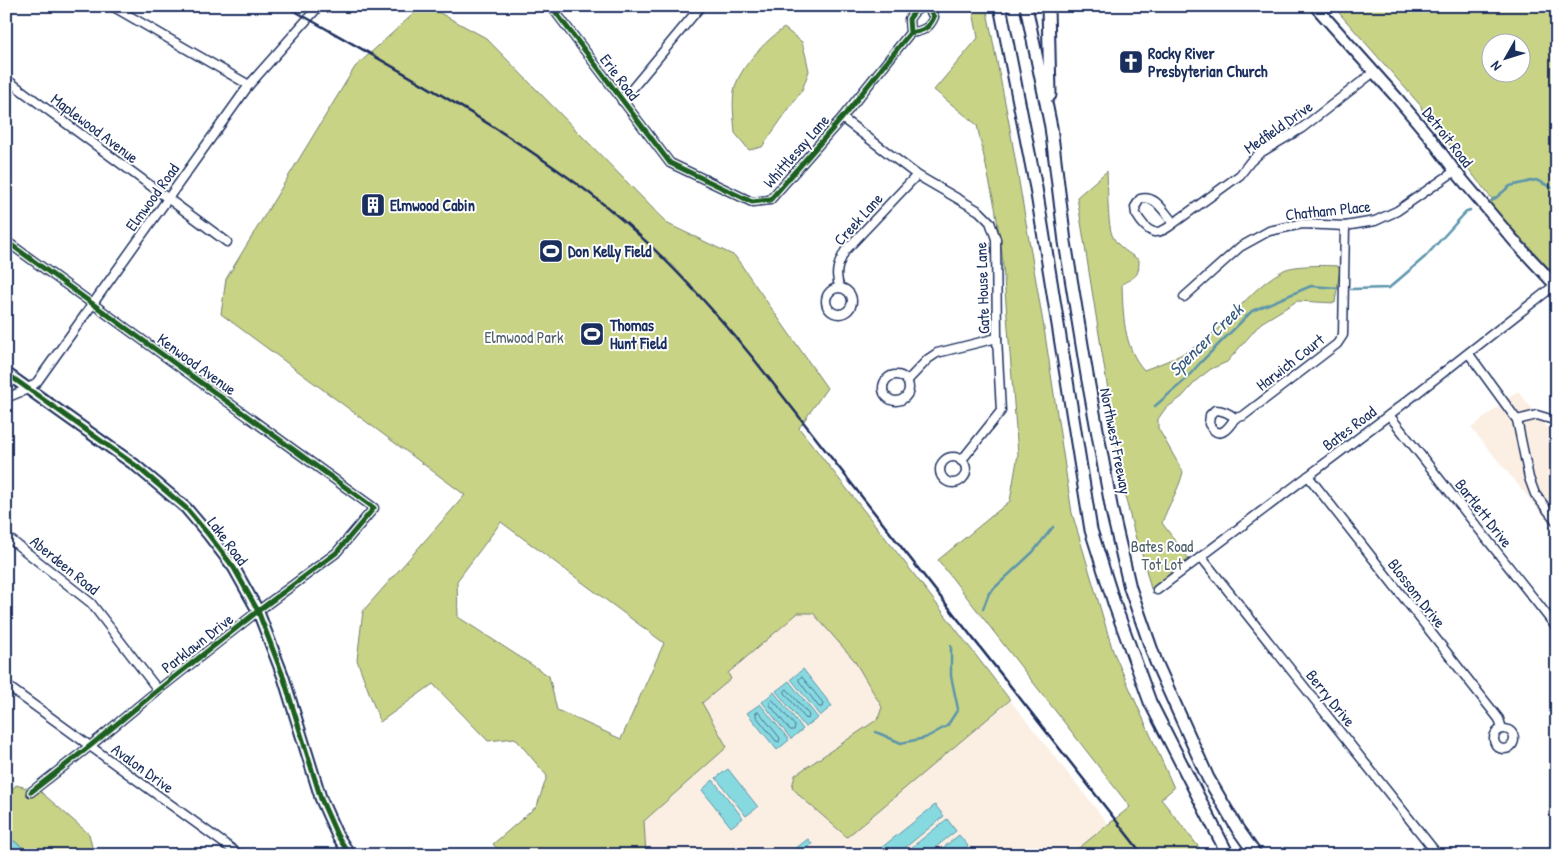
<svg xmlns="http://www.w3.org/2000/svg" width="1563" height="861" viewBox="0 0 1563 861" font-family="'Patrick Hand',sans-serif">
<rect width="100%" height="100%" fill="#fff"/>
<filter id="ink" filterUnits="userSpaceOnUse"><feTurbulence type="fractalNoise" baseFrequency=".02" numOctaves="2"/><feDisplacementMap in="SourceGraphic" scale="10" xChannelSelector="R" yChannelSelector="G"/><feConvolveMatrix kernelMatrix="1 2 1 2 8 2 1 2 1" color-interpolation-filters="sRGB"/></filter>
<g filter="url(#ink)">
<g fill="#fbefe3">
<polygon points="1518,391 1547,427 1557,431 1557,532 1471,428"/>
<polygon points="798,613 813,613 854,660 882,707 878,719 794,775 792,787 801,797 846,837 1010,700 1109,825 1070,855 646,855 644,821 727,747 702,703 731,679 728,673"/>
</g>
<g fill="#c8d386" stroke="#728172" fill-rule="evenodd">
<path d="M422 6H427L486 38 668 224 735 256 827 388 799 428 913 573 1010 700 847 837 801 797 792 787 795 775 878 719 882 707 854 660 813 613H798L728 673 731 679 702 703 727 747 644 821 646 855H502L493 844 537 806 547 776 515 738 488 741 433 684 380 722 357 660 363 611 465 495 221 314 226 279 355 67ZM501 522 664 643 621 739 557 710 549 676 458 617 457 581Z"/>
<polygon points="972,6 986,6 1009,123 1044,328 1072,513 1113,651 1174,788 1161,799 1205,855 1070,855 1130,807 938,560 1010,501 1018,454 1002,253 995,207 977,125 934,90 978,38"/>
<path d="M1333 6H1557V277L1488 202 1498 196 1492 199 1422 110 1421 106ZM1490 42H1520V72H1490Z"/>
<path d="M784 28 802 42 806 57 809 71 802 90 762 147 749 150 735 133C734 120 732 104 734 91 738 69 766 40 784 28Z"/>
<path d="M1107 171C1108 186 1107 226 1113 237 1118 247 1130 254 1139 260 1139 277 1136 276 1122 284 1123 313 1123 347 1144 370 1168 361 1192 352 1212 334 1236 313 1255 285 1284 270 1293 265 1326 265 1337 266L1340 269 1335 303 1297 301 1261 323 1227 362 1211 369 1198 379 1182 397 1165 409 1158 419V428L1183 472C1179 490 1168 505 1162 523L1189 559 1151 589 1140 547H1138L1125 496 1077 197Z"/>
<polygon points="16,785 41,792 89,834 94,855 33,855 6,835 6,796"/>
</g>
<g fill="#87d9e0" stroke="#5c95ac">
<polygon points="803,669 832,706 820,716 791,679"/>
<polygon points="789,681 818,718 805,727 776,691"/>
<polygon points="774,692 803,729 791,739 762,702"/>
<polygon points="760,704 789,740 777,750 747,713"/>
<polygon points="728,769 758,807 746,816 716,778"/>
<polygon points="713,780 743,818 731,827 702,790"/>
<polygon points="935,805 944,816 896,855 879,855 876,852"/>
<polygon points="947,819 956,831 926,855 902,855"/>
<polygon points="6,835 33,855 6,855"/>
<polygon points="959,835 968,846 958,855 934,855"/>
<polygon points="808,839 812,844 800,853 796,848"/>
<polygon points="743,848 754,850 759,855 731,855 738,849"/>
</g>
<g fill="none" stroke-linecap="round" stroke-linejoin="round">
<g stroke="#467392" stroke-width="1">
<polygon points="802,677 823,703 822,707 819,707 799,681 799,679"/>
<polygon points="787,689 809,715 808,719 805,718 785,693 785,691"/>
<polygon points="773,700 795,726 794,730 790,730 770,705 770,702"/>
<polygon points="759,712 780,738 779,742 776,741 756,716 756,713"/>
</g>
<g stroke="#5c95ac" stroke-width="2.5">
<polyline points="1492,201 1510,186 1536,180 1557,190"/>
<polyline points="1351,289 1389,288 1425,257 1467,211 1470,210"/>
<polyline points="1155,406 1184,381 1201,362 1252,311 1311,286 1338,288"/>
<polyline points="983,609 989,593 1033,552 1053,527"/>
<polyline points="876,732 901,743 925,738 947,726 958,709 951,676 951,646"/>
</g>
<defs>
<g id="minor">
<polyline points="112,6 249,85"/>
<path d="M551 6 670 163 752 202 770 200 842 118 910 33C922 31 929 29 934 17L929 9 922 7 915 11 909 19 910 33"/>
<polyline points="6,79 227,242"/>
<polyline points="622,101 701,6"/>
<polyline points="842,118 917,175 979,211 990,222 996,239 997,338 1001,411 961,461"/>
<path d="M1174 223C1156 238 1148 234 1136 214L1135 207 1140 199C1156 194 1164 213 1174 223L1240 175 1250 162 1260 153 1302 128 1374 72"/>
<polyline points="6,241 374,508 336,553 258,611 158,690 90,746 31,792"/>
<path d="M840 288C834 274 838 264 845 251L917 175"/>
<circle cx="839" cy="301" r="13"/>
<polyline points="1184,297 1240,247 1269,231 1302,224 1345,226 1375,221 1397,211 1455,171"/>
<polyline points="1469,354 1517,420 1529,478 1535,494 1557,522"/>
<circle cx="896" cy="388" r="13"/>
<polyline points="907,381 928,359 937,353 997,338"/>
<polyline points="6,398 28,389 37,382 249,85 319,6"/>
<polyline points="1389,415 1557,628"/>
<path d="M1235 418C1228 429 1219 441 1209 424L1210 415 1215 410C1223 410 1229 413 1235 418L1243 416 1337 344 1343 335 1345 226"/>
<polyline points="1517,420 1537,415 1557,421"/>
<circle cx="953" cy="470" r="13"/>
<polyline points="1308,476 1499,719 1502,729"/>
<polyline points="6,536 91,603 158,690"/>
<polyline points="1202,558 1438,855"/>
<polyline points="1157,590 1389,415 1555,285"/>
<polyline points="6,685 240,855"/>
<circle cx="1504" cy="739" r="10"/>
</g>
<g id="major">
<polyline points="1315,6 1397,98 1429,136 1455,171 1515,242 1557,287"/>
<polyline points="6,373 135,465 186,508 208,534 234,568 258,611 283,676 321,799 337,835 350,855"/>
</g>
<g id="highway">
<polyline points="1000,6 1036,188 1091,530 1114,603 1150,702 1228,855"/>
<polyline points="1026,6 1051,127 1065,242 1087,375 1112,511 1130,588 1156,662 1208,778 1237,828 1256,855"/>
<polyline points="1048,6 1050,95"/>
</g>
</defs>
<use href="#minor" stroke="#1b2f5e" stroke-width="11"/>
<use href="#major" stroke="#1b2f5e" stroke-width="14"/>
<use href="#highway" stroke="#1b2f5e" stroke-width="15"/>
<use href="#minor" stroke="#fff" stroke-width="8"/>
<use href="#major" stroke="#fff" stroke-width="10"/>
<use href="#highway" stroke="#fff" stroke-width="11"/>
<path stroke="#1b2f5e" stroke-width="2.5" d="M286 6C389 65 494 121 588 192 650 239 704 298 753 358L1143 855"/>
<defs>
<g id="cycleway">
<path d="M551 6 670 163 752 202 770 200 842 118 910 33C922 31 929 29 934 17L929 9 922 7 915 11 909 19 910 33"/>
<polyline points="6,241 374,508 336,553 258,611 158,690 90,746 31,792"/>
<polyline points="6,373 135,465 186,508 208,534 234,568 258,611 283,676 321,799 337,835 350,855"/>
</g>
</defs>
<use href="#cycleway" stroke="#fff" stroke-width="8"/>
<use href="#cycleway" stroke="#1b5e20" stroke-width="5"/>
</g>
</g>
<defs>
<symbol id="church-square" viewBox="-11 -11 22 22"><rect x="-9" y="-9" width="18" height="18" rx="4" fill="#1b2f5e" stroke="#fff"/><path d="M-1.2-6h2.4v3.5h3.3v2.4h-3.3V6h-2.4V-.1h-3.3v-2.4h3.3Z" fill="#fff"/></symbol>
<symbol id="building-square" viewBox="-11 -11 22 22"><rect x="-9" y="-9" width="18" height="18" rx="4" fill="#1b2f5e" stroke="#fff"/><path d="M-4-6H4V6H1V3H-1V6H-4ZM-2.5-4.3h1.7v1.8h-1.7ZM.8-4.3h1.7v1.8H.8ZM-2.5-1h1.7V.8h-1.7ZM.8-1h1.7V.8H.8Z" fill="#fff"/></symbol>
<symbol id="stadium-square" viewBox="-11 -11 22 22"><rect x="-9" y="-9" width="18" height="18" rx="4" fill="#1b2f5e" stroke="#fff"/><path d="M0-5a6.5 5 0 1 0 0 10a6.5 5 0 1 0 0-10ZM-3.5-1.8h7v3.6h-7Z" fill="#fff"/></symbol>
</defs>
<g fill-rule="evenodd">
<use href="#church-square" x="1117" y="48" width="28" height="28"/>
<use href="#building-square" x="359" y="191" width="28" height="28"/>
<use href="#stadium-square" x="537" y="237" width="28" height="28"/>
<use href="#stadium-square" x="578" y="320" width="28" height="28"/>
</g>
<g text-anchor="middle" stroke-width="4" stroke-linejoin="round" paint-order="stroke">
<g font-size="16" font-weight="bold" fill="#1b2f5e" stroke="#fff" text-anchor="start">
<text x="1148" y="59">Rocky River<tspan x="1148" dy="18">Presbyterian Church</tspan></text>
<text x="390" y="211">Elmwood Cabin</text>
<text x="568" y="257">Don Kelly Field</text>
<text x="610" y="331">Thomas<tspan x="610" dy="18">Hunt Field</tspan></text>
</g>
<g font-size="16" fill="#1b2f5e" stroke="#fff">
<text transform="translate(620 77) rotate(53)" y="6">Erie Road</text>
<text transform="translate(1278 127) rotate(-35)" y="6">Medfield Drive</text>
<text transform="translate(95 128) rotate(37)" y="6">Maplewood Avenue</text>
<text transform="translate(1448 137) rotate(52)" y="6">Detroit Road</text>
<text transform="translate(796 151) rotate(-49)" y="6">Whittlesay Lane</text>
<text transform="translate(152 197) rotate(-54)" y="6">Elmwood Road</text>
<text transform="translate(1328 210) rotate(-6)" y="6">Chatham Place</text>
<text transform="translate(858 219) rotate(-48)" y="6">Creek Lane</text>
<text transform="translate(982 288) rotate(-92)" y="6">Gate House Lane</text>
<text transform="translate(1290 362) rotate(-38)" y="6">Harwich Court</text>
<text transform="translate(197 364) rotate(36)" y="6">Kenwood Avenue</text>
<text transform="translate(1349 428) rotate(-37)" y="6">Bates Road</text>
<text transform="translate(1116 441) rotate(79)" y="6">Northwest Freeway</text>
<text transform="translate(1484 513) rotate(52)" y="6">Bartlett Drive</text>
<text transform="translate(228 541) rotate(53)" y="6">Lake Road</text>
<text transform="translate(65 565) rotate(39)" y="6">Aberdeen Road</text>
<text transform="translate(1417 593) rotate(52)" y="6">Blossom Drive</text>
<text transform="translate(197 643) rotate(-38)" y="6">Parklawn Drive</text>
<text transform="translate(1331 698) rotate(51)" y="6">Berry Drive</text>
<text transform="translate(143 768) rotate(36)" y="6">Avalon Drive</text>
</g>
<g font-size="16" fill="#4f606a" stroke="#fff">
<text x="524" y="343">Elmwood Park</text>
<text x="1162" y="552">Bates Road<tspan x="1162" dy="18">Tot Lot</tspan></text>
</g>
<g font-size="18" font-style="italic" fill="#365a7e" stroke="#fff">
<text transform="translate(1206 340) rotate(-44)" y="6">Spencer Creek</text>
</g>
</g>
<rect width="1563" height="861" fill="none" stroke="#fff" stroke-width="25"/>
<rect x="12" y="12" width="1538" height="836" fill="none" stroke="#1b2f5e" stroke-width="2" filter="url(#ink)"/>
<g transform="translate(1506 58) rotate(231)"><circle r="24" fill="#ffffff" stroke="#a4acbf"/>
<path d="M0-4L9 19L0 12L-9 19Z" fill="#1b2f5e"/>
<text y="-8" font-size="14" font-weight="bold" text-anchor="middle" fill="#1b2f5e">N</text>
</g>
</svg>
